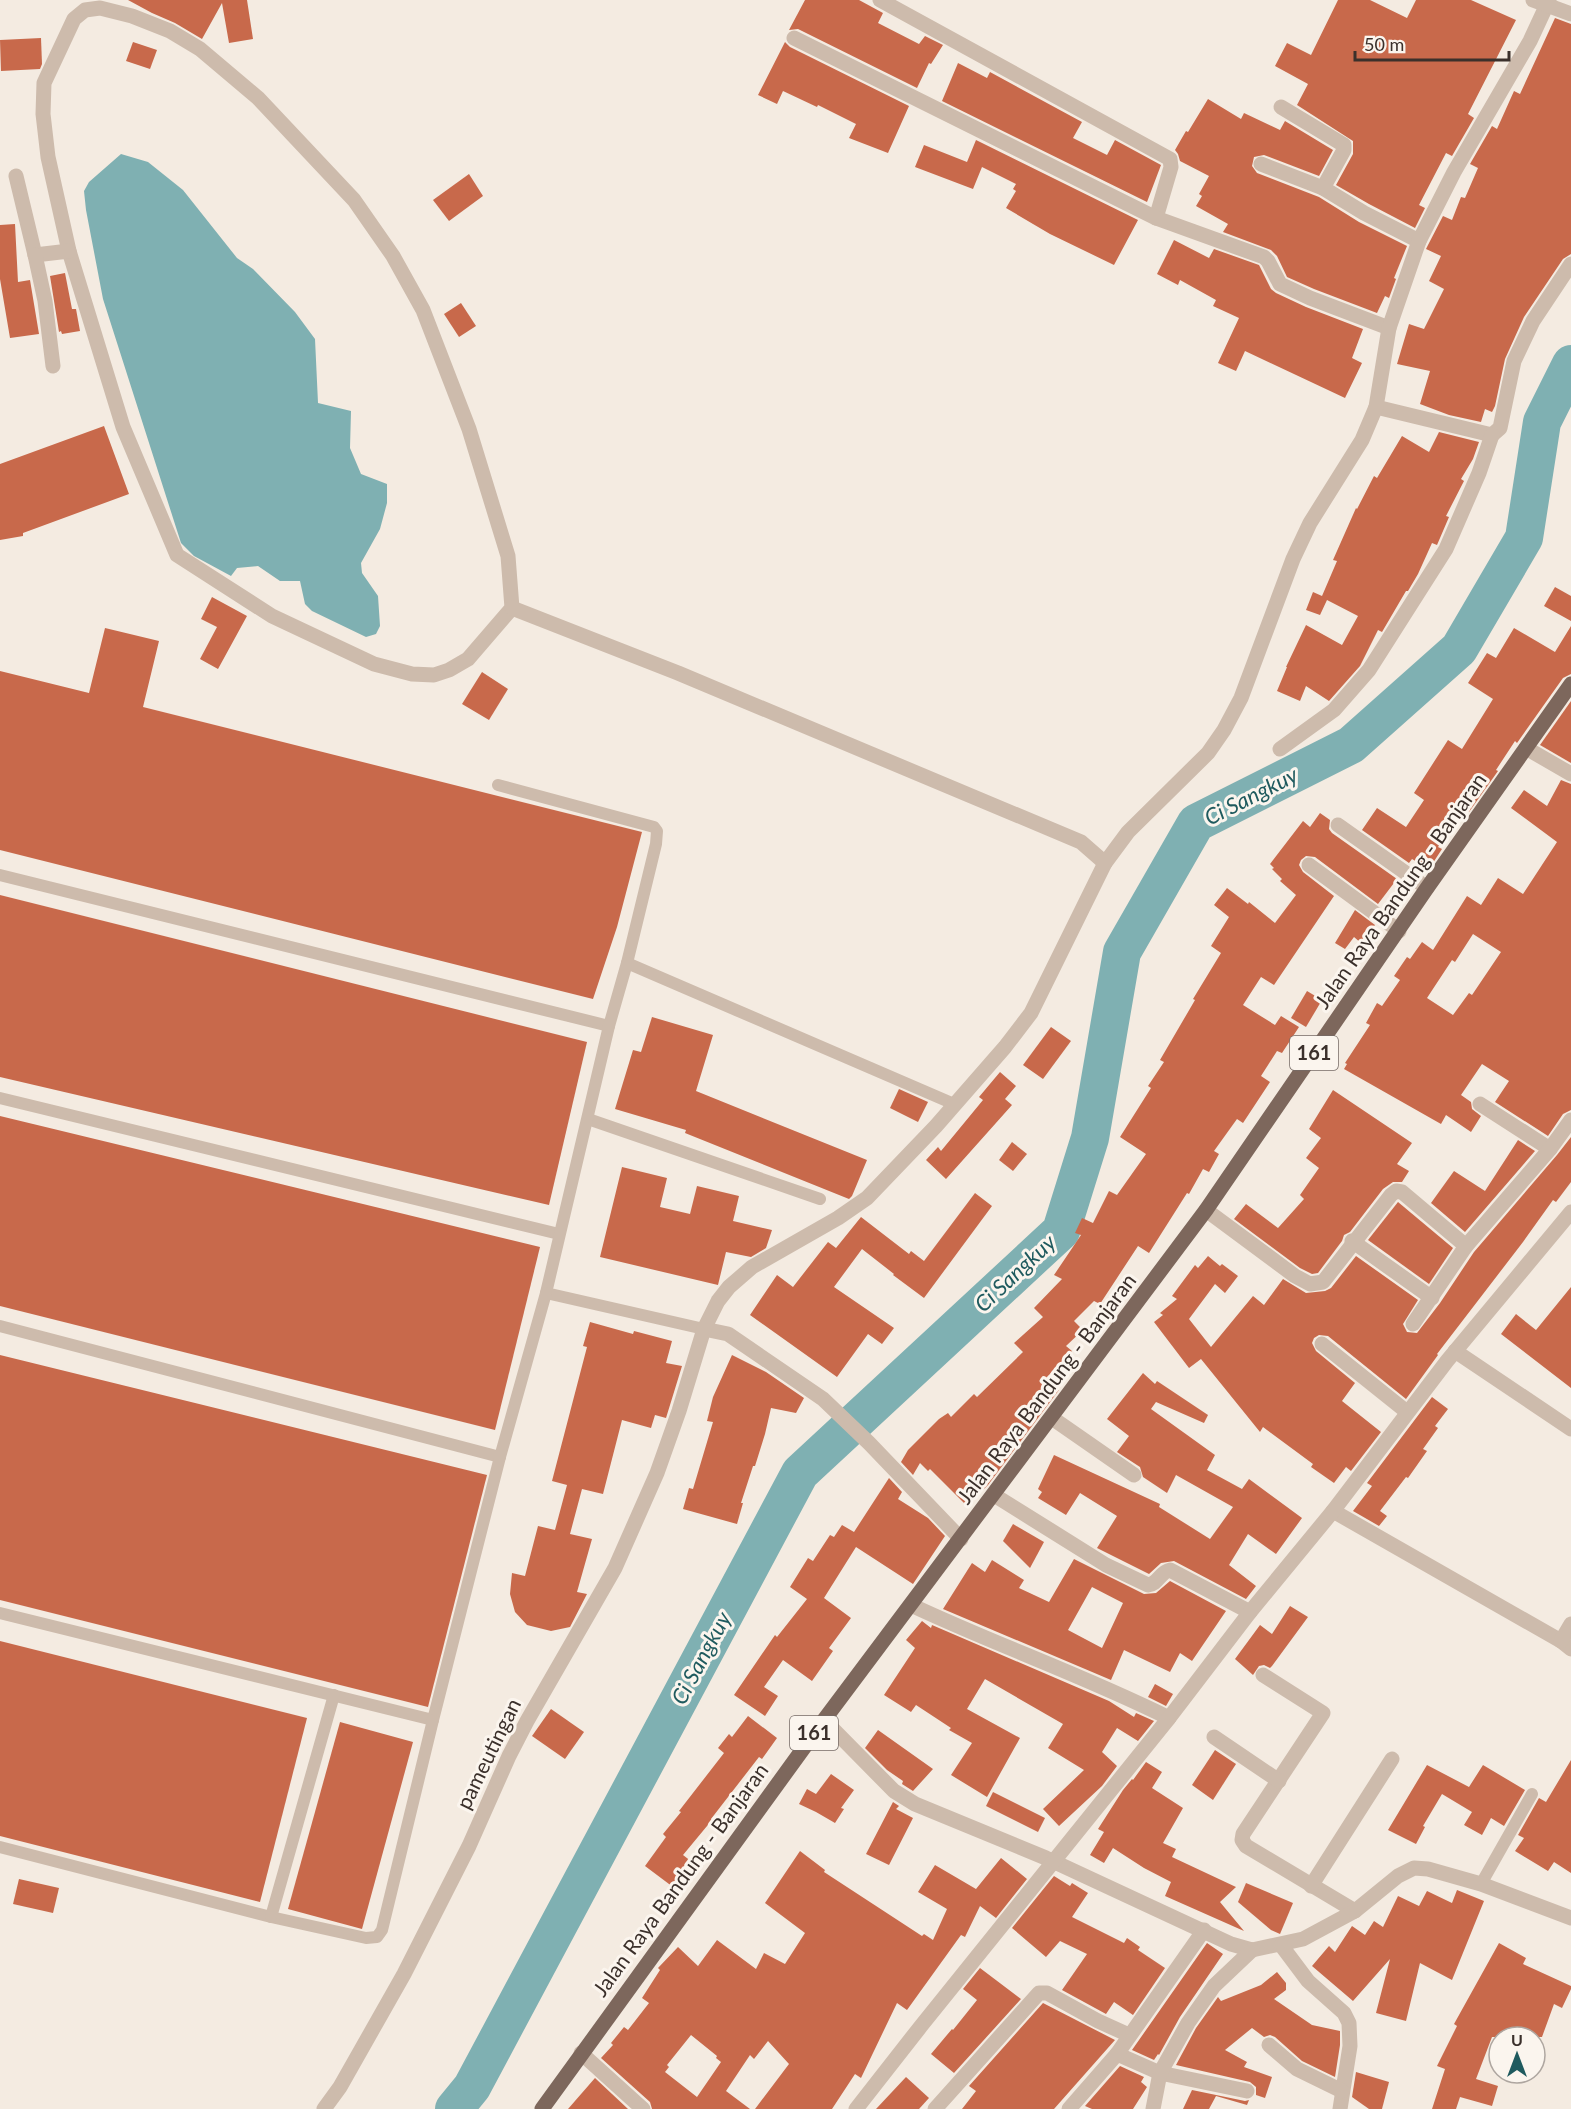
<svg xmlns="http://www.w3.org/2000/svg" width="1571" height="2109" viewBox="0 0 1571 2109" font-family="Lato,sans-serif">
<rect width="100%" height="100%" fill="#f4ebe1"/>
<polygon fill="#7fb0b2" points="121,154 148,162 183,190 237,258 253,269 295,312 315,339 318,403 351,411 350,448 361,474 387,484 387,503 380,529 361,563 362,573 378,596 380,626 376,634 366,637 312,611 305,604 300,581 280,581 258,566 237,568 231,576 194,556 181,543 103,299 86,210 84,191 89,182"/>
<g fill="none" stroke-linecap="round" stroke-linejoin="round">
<polyline stroke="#7fb0b2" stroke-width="38" points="454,2109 472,2087 800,1473 1061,1231 1090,1138 1122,952 1196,823 1351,745 1459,649 1524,538 1542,422 1571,364"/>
</g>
<g fill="#c8694b" fill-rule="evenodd">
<polygon points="128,0 247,0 253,39 229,43 222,3 202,39 175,23 152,13"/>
<polygon points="805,0 859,0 883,13 878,23 919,44 925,36 943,45 931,64 929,63 917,88 798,29 789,30"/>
<polygon points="1338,0 1370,0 1407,18 1416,0 1471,0 1516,20 1468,114 1474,118 1452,156 1446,153 1419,205 1425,208 1415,228 1369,204 1336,185 1353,154 1353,141 1297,105 1308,84 1275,66 1287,43 1311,55"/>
<polygon points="1555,18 1571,24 1571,254 1563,259 1524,317 1505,359 1495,406 1492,412 1485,409 1481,422 1449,415 1420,404 1430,371 1397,364 1409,324 1424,329 1444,289 1429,281 1441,256 1426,249 1428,245 1443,216 1452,220 1461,197 1465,198 1478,168 1470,164 1492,126 1497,129 1514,91 1520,94"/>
<polygon points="41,38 42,64 40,69 1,71 0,40"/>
<polygon points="133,42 157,50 150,69 126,61"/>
<polygon points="785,42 790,47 909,106 888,153 849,138 856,124 818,105 817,107 783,91 777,104 758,95"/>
<polygon points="958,63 987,78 990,72 1082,122 1073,138 1107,155 1115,140 1161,165 1147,202 942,101"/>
<polygon points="1208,99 1241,119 1244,113 1280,130 1285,121 1333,150 1319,176 1264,155 1254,157 1252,166 1257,173 1319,197 1359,222 1407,246 1394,278 1396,279 1389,298 1385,296 1377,313 1314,289 1287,277 1277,256 1271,250 1223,232 1228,224 1196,206 1202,196 1199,194 1209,176 1180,161 1178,154 1175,150 1186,131 1188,132"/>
<polygon points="976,140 1138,220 1114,265 1050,234 1006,208 1016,191 1013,189 1016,184 982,167 973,189 915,167 924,145 967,162"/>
<polygon points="469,174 483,196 449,221 433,200"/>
<polygon points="15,224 18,282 30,280 39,334 10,338 0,279 0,225"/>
<polygon points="1174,240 1209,258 1214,249 1259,265 1271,289 1276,293 1306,307 1363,329 1352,358 1362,363 1345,398 1245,351 1236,371 1218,363 1239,318 1213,306 1216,300 1180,280 1178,285 1157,274"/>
<polygon points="65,273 72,309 76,309 80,331 62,334 61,331 59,332 50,276"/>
<polygon points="461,303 476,326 459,337 444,314"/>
<polygon points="104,426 129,494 23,533 23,536 0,540 0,464"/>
<polygon points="1439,432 1479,442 1473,459 1461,479 1464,481 1446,516 1449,517 1437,545 1432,543 1418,574 1408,591 1406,591 1382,632 1378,630 1360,666 1329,701 1306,686 1300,701 1277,691 1287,667 1286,667 1306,625 1342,645 1358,616 1327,600 1320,615 1306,610 1313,592 1322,596 1337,561 1333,560 1356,508 1357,509 1374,476 1377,478 1402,436 1429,452"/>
<polygon points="1555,587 1571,596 1571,621 1544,606"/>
<polygon points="212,597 247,616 218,669 200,659 217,627 201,619"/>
<polygon points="1571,626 1571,674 1563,678 1517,743 1515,741 1496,770 1498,771 1469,812 1466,811 1459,822 1456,820 1438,847 1442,849 1429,869 1412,859 1409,863 1362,830 1377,808 1406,827 1424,800 1414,793 1448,740 1462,749 1493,699 1468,683 1487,653 1496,658 1514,628 1555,652"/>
<polygon points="105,628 159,641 143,707 642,832 617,927 593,999 0,850 0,671 89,693"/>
<polygon points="482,672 508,689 489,720 462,704"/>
<polygon points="1571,701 1571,763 1540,745"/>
<path d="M1561 780 1571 784V1110L1563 1114 1548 1136 1495 1102 1509 1081 1482 1064 1461 1095 1471 1102 1472 1109 1481 1116 1471 1132 1446 1115 1441 1124 1344 1069 1347 1064 1345 1063 1370 1025 1366 1023 1377 1003 1382 1006 1400 980 1394 976 1407 957 1410 959 1422 942 1433 950 1467 896 1481 905 1498 878 1523 894 1557 842 1511 808 1524 790 1547 806ZM1473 934 1501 952 1472 995 1469 993 1453 1015 1427 998 1452 960 1455 962Z"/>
<polygon points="1320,813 1330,820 1329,829 1332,833 1397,879 1378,904 1315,857 1306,856 1301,860 1299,865 1303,872 1334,896 1274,985 1261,977 1243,1005 1275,1025 1281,1016 1299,1027 1282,1053 1277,1051 1261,1076 1270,1082 1243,1123 1237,1119 1214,1151 1219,1154 1209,1172 1203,1169 1189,1194 1187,1193 1149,1253 1138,1246 1100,1304 1094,1301 1074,1321 1083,1330 1066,1346 1072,1351 1046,1378 1059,1390 988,1485 967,1506 930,1469 928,1471 920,1463 913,1475 901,1462 908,1450 939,1419 948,1413 951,1417 974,1394 977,1397 1023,1352 1014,1343 1043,1317 1034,1308 1062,1279 1054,1275 1081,1235 1075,1233 1082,1218 1093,1223 1109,1191 1117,1195 1146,1154 1120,1137 1151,1088 1148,1086 1164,1062 1160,1060 1195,1000 1193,999 1221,953 1211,946 1229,917 1214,905 1227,888 1248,904 1249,902 1275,923 1296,895 1280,881 1282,879 1272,869 1274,868 1270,864 1303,821 1310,827"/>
<polygon points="0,895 587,1042 549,1205 0,1077"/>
<polygon points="1355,910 1375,925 1361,943 1354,937 1345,949 1335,943"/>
<polygon points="1307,991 1322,1000 1306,1027 1291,1018"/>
<polygon points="652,1017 713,1035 696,1091 867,1160 852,1196 849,1199 685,1133 686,1130 615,1109 633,1050 641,1052"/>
<polygon points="1051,1027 1071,1041 1043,1079 1023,1065"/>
<polygon points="1000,1072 1016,1086 1005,1099 1012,1105 946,1179 926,1160 938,1147 941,1151 983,1100 979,1097"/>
<polygon points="899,1089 928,1102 918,1122 890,1108"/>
<polygon points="1333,1090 1412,1143 1397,1164 1409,1171 1402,1182 1393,1182 1383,1189 1350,1232 1344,1235 1342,1241 1318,1273 1312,1274 1300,1268 1234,1219 1246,1204 1278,1228 1304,1199 1300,1195 1319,1168 1306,1158 1321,1138 1309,1129"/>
<polygon points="0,1116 540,1247 495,1430 0,1306"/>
<polygon points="1571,1137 1571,1182 1556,1202 1553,1200 1523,1242 1437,1354 1438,1355 1406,1399 1328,1336 1319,1335 1314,1338 1312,1343 1316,1351 1355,1383 1342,1401 1381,1432 1351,1471 1346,1467 1334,1483 1311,1467 1313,1464 1263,1427 1260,1432 1201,1359 1189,1368 1154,1322 1163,1315 1160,1313 1177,1299 1172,1296 1195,1265 1198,1268 1208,1256 1220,1266 1222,1264 1238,1276 1225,1293 1215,1284 1189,1319 1211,1347 1253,1296 1264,1305 1283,1279 1306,1293 1325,1291 1331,1288 1356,1256 1418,1300 1403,1324 1407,1332 1417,1333 1440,1303 1474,1252 1557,1155"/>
<polygon points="1518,1140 1535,1151 1465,1232 1431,1203 1454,1171 1485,1191"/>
<polygon points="1012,1142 1027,1154 1013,1171 999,1160"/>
<polygon points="622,1167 667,1178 660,1207 690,1214 697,1186 739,1196 733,1221 772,1230 766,1248 751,1257 726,1252 718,1285 600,1257"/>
<polygon points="975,1193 992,1206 924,1298 893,1275 894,1274 862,1249 834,1287 894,1328 882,1344 868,1334 837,1377 750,1315 777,1275 793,1287 828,1242 836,1248 861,1217 909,1254 911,1251 924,1261"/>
<polygon points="1398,1202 1453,1248 1429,1284 1368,1240"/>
<polygon points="1571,1287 1571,1388 1501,1334 1516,1314 1536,1330"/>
<polygon points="590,1322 633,1334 634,1331 672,1341 666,1363 682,1366 666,1418 655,1415 651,1428 622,1420 603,1494 582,1489 570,1534 592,1539 577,1592 587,1594 570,1627 551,1631 527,1625 515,1612 510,1594 512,1573 525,1576 538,1526 555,1530 567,1485 552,1481 587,1347 583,1346"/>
<polygon points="0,1355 487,1475 428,1707 0,1600"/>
<polygon points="732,1355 766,1372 804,1398 796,1413 771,1408 765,1434 755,1466 753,1466 741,1503 743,1503 737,1524 683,1509 689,1488 693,1489 713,1422 707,1421 713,1397"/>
<polygon points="1143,1373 1155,1384 1157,1381 1208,1415 1204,1423 1156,1402 1151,1409 1215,1455 1207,1470 1242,1489 1249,1479 1302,1518 1276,1554 1248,1534 1229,1565 1256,1586 1246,1599 1174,1561 1161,1563 1149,1574 1097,1548 1117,1516 1080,1493 1066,1515 1038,1498 1042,1492 1038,1489 1054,1455 1160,1504 1159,1507 1210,1539 1233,1507 1176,1475 1167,1493 1143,1477 1140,1467 1117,1452 1129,1436 1107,1419"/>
<polygon points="1432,1397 1448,1409 1435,1426 1438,1428 1423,1449 1427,1451 1408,1478 1406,1477 1380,1511 1387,1516 1379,1526 1353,1511 1372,1486 1367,1483"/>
<polygon points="889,1478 902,1492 898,1499 928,1518 945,1536 913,1584 856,1547 824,1598 851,1618 829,1648 833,1651 812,1681 783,1660 764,1687 778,1696 765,1716 734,1695 775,1635 777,1637 807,1599 790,1587 808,1558 813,1561 830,1535 834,1537 842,1525 854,1532"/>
<polygon points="1013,1524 1044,1542 1030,1568 1003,1541"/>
<path d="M1074 1559 1144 1594 1156 1593 1170 1581 1226 1611 1192 1661 1180 1653 1170 1672 1124 1650 1111 1680 943 1609 972 1563 985 1572 992 1560 1024 1580 1019 1588 1049 1602ZM1092 1587 1123 1603 1102 1648 1068 1630Z"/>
<polygon points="1290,1606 1308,1617 1272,1666 1270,1668 1264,1665 1259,1666 1253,1675 1235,1659 1260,1625 1272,1634"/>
<polygon points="922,1621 931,1628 932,1625 1109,1701 1134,1717 1136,1713 1154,1721 1138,1741 1117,1728 1102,1752 1117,1766 1102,1786 1059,1826 1043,1809 1084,1770 1048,1748 1063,1724 985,1679 967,1709 1020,1738 987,1797 951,1775 972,1743 949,1730 951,1728 916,1705 911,1712 884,1695 915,1648 906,1640"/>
<polygon points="0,1641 307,1718 260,1902 0,1836"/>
<polygon points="1155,1684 1173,1694 1166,1706 1148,1697"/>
<polygon points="551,1709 584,1732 565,1759 532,1736"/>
<polygon points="748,1716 777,1738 762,1759 759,1757 711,1819 712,1820 683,1855 692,1862 673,1887 645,1866 666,1837 663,1834 681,1812 679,1811 724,1753 718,1748 729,1734 732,1737"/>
<polygon points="340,1722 413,1742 362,1929 288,1909"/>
<polygon points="878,1730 933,1769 913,1791 902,1784 903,1781 887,1770 865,1748"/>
<polygon points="1215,1750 1236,1764 1213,1800 1192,1785"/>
<polygon points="1571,1760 1571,1873 1554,1862 1548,1871 1515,1851 1524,1838 1518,1835 1539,1798 1546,1802"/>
<polygon points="1146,1762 1162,1772 1152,1788 1183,1808 1163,1843 1176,1849 1172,1857 1236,1887 1220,1902 1244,1931 1165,1896 1171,1882 1144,1868 1113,1848 1104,1863 1090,1855 1104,1832 1098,1829 1123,1790 1132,1779 1133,1780"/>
<polygon points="1427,1765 1469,1787 1483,1765 1525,1790 1504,1826 1491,1818 1482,1835 1464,1825 1472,1812 1442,1794 1423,1826 1425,1827 1416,1844 1388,1830"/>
<polygon points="831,1774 854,1790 841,1808 844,1809 835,1823 816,1812 799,1804 807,1789 816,1794"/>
<polygon points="993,1792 1045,1818 1038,1832 986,1806"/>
<polygon points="893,1802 899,1806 896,1809 913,1818 889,1865 866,1854"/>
<path d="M800 1851 825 1870 824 1872 922 1936 924 1934 933 1940 947 1909 918 1892 935 1865 976 1889 1001 1858 1027 1879 996 1918 980 1906 965 1937 961 1935 907 2010 897 2003 861 2078 855 2074 832 2109H755L789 2064 768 2041 754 2059 750 2055 726 2091 750 2109H652L650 2102 601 2058 613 2045 611 2043 624 2027 628 2030 649 2003 642 1998 660 1970 658 1968 678 1947 698 1966 717 1940 756 1969 764 1953 785 1964 805 1933 765 1903ZM691 2035 717 2056 716 2058 721 2062 697 2097 665 2072 669 2067 667 2065Z"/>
<polygon points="1054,1876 1070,1886 1072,1883 1088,1893 1072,1917 1124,1943 1127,1938 1140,1947 1138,1950 1165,1968 1133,2015 1114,2002 1106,2014 1062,1990 1087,1954 1060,1941 1046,1957 1012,1928"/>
<polygon points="19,1879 59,1888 53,1913 13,1904"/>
<polygon points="1246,1883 1293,1903 1280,1934 1271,1930 1238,1902"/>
<polygon points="1457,1890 1484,1901 1452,1980 1420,1963 1406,2021 1376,2013 1390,1959 1353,2001 1312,1966 1329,1946 1335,1952 1352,1926 1365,1935 1374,1921 1383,1927 1398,1896 1419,1906 1427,1891 1452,1903"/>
<polygon points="1207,1943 1223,1954 1180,2017 1159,2055 1158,2054 1154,2060 1132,2050"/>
<polygon points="1499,1943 1526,1958 1523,1964 1571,1986 1571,1989 1562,2008 1554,2004 1542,2037 1492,2037 1476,2079 1498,2086 1492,2106 1460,2097 1456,2109 1432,2109 1445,2069 1437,2066 1457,2026 1454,2024"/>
<polygon points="980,1968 1021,1999 954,2073 931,2054 952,2029 953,2030 977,2000 963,1989"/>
<polygon points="1277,1972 1286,1983 1286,1990 1274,1999 1312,2025 1340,2031 1340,2045 1335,2077 1302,2061 1275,2037 1270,2035 1264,2037 1252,2028 1225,2050 1247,2062 1244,2067 1272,2077 1265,2098 1256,2095 1256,2087 1250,2082 1176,2065 1196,2028 1218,1997 1221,2001 1261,1985"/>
<polygon points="1043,2003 1115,2040 1054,2109 962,2109 976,2091 969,2086"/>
<polygon points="1120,2066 1144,2077 1141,2082 1147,2087 1133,2109 1092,2109 1085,2106"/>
<polygon points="1356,2072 1389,2082 1382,2109 1369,2109 1352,2097"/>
<polygon points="906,2077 929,2098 919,2109 876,2109"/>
<polygon points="595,2078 628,2109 568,2109"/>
<polygon points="1192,2090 1245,2101 1249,2100 1247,2105 1216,2096 1209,2109 1183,2109"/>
</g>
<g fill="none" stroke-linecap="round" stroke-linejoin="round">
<g stroke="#cdbbac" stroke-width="12">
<polyline points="498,785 654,827 657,831 656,844 627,963"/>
<polyline points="0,875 609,1026"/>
<polyline points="0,1098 559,1234"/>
<polyline points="588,1119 820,1199"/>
<polyline points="0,1326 500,1457"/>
<polyline points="704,1329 546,1293 609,1026 627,963 954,1104"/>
<polyline points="0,1613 433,1720 500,1457 546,1293"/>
<polyline points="0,1847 271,1917 366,1938 377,1937 382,1930 433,1720"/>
<polyline points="1481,1884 1532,1794"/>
<polyline points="271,1917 334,1695"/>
</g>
<g stroke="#cdbbac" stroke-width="15">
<polyline points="880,0 1170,159 1171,167 1156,218"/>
<polygon points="100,8 132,16 170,31 200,49 258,98 354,200 393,256 423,310 469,429 508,556 512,608 468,659 449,670 434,675 412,674 374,664 272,616 177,555 123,427 69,251 48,157 43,114 44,83 74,19 85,10"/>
<polyline points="794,38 1156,218 1264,257 1268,261 1280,284 1310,298 1389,328"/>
<polyline points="1281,107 1344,145 1344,150 1323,188 1364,213 1419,241"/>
<polyline points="1261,164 1323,188"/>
<polyline points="16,176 35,255 69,251"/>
<polyline points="35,255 45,301 53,366"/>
<polyline points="1376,407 1492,435 1500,428 1514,361 1533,321 1571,264"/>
<polyline points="512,608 678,673 1081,842 1105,863"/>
<polyline points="1526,748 1571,774"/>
<polyline points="1280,749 1334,710 1369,670 1446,549 1479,473 1492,435"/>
<polyline points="1338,825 1427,888"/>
<polyline points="1309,865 1399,931"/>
<polyline points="1480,1104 1550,1149"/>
<polyline points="1206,1210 1295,1276 1310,1284 1323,1282 1391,1195 1396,1191 1402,1192 1466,1246 1550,1149 1571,1120"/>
<polyline points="1352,1241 1432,1298"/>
<polyline points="1413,1324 1466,1246"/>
<polyline points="704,1329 728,1334 823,1399 869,1443 961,1539"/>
<polyline points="1322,1344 1407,1412"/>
<polyline points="1456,1352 1455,1351 1571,1429"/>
<polyline points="1052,1418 1134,1475"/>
<path d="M994 1495 1106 1565 1148 1585C1158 1584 1160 1572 1170 1570L1250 1612"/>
<polyline points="1333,1511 1561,1641 1571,1649"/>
<path d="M911 1605C996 1645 1085 1676 1169 1718"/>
<polyline points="1561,1641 1571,1624"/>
<polyline points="1263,1675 1323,1713 1243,1834 1242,1840 1246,1846 1355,1911"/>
<polyline points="824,1720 894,1791 915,1804 1046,1858 1231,1944 1252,1950 1303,1939 1355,1911 1398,1876 1414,1868 1428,1869 1481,1884 1571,1918"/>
<polyline points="1214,1737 1279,1781"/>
<polyline points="1311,1886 1392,1759"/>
<polyline points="1281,1945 1308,1981 1344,2013 1349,2023 1350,2046 1340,2109"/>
<polyline points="1269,2045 1297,2069 1342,2091"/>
<polyline points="581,2053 643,2109"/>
<polyline points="1117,2054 1160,2073 1247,2091"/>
<polyline points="324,2109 340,2087 404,1974 469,1846 509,1756 527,1721 615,1568 657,1473 679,1411 704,1329 718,1301 729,1287 752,1267 838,1218 867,1198 936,1126 1005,1047 1031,1013 1105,863 1128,832 1208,753 1224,730 1241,698 1293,559 1310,523 1362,440 1376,407 1389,328 1419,241 1454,172 1530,41 1549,0"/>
<polyline points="856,2109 921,2026 1169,1718 1250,1612 1333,1511 1447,1361 1571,1212"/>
<polyline points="935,2109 1039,1993 1047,1993 1098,2021 1129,2035"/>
<polyline points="1069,2109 1117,2054 1204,1930"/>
<polyline points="1153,2109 1160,2073 1188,2023 1214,1986 1252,1950"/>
</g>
<polyline stroke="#cdbbac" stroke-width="15" points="1533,0 1571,14"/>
<polyline stroke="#7d675c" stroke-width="15" points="542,2109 824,1720 1206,1210 1427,888 1571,684"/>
</g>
<g text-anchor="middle" stroke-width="6" stroke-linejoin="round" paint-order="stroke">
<g fill="#fbf5ee" stroke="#756b66" stroke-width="1.5">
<rect x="1290" y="1036" width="48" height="34" rx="4.5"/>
<rect x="790" y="1716" width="48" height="34" rx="4.5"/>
</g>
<g font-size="20" font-weight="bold" fill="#3b302b">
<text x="1314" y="1060">161</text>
<text x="814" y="1740">161</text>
</g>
<g font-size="21" fill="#3b302b" stroke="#fbf5ee">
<text transform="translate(1401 891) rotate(-55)" y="7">Jalan Raya Bandung - Banjaran</text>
<text transform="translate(1047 1389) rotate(-53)" y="7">Jalan Raya Bandung - Banjaran</text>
<text transform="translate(489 1754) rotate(-64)" y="7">pameutingan</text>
<text transform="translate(681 1880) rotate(-54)" y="7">Jalan Raya Bandung - Banjaran</text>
</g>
<g font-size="22" font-style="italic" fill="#1f5a5e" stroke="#fbf5ee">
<text transform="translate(1251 796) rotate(-27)" y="8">Ci Sangkuy</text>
<text transform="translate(1015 1273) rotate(-43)" y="8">Ci Sangkuy</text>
<text transform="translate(701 1658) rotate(-62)" y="8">Ci Sangkuy</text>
</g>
</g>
<g transform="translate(1517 2055)"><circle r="28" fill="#fbf5ee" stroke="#aea6a0" stroke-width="1.5"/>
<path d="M0-4.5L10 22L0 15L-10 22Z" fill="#1f5a5e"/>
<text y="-9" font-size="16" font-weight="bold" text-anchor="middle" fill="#3b302b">U</text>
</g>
<path d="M1355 51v9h154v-9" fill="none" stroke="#3b302b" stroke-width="3"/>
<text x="1364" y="51" font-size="18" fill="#3b302b" stroke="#fbf5ee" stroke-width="4.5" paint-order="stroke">50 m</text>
</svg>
